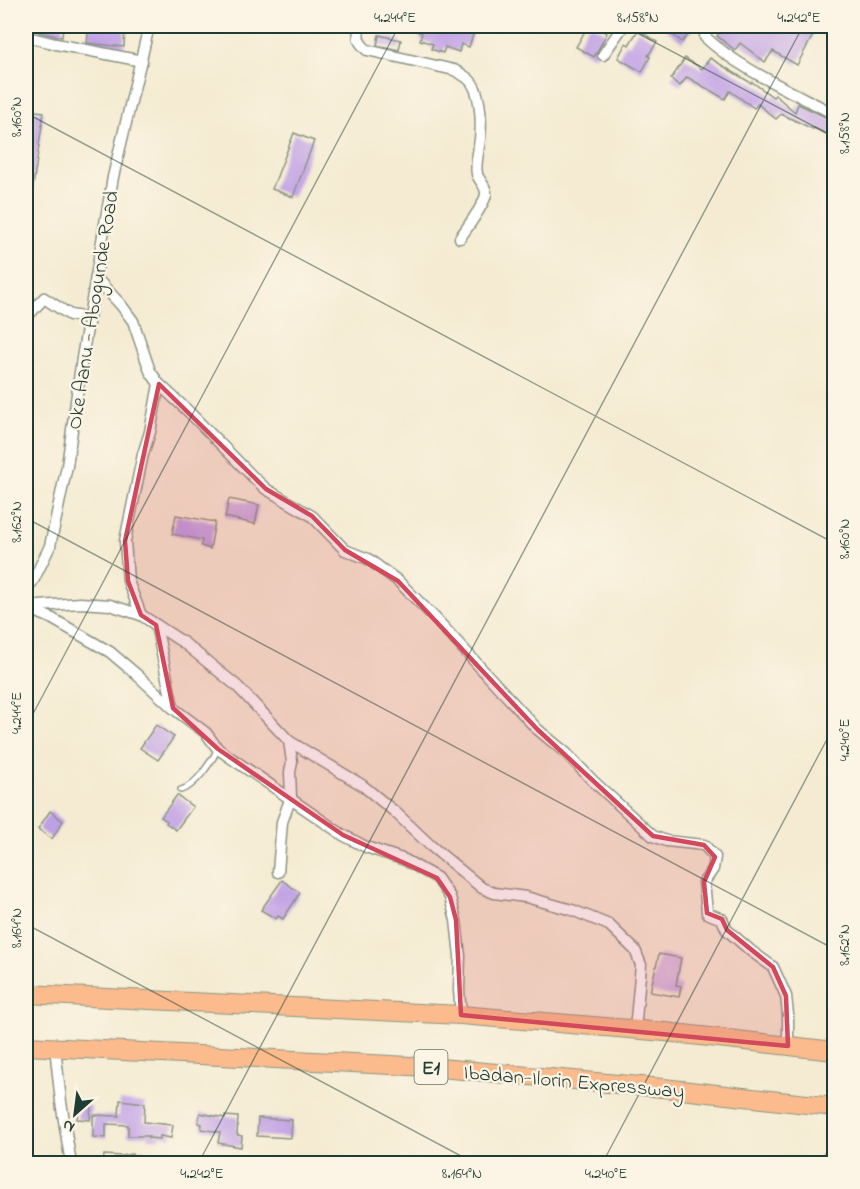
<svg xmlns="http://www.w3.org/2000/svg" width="860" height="1189" viewBox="0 0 860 1189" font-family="'Indie Flower',sans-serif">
<rect width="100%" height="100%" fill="#fcf5e5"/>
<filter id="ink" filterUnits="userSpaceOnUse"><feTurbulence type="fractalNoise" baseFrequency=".0167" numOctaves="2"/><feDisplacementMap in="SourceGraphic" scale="12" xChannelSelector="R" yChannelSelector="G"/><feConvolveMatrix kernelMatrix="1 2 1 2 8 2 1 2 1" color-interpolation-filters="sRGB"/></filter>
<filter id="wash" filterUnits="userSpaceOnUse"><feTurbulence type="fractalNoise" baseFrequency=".008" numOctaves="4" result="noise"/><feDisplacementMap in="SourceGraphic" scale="24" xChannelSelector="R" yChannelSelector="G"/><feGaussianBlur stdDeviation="1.35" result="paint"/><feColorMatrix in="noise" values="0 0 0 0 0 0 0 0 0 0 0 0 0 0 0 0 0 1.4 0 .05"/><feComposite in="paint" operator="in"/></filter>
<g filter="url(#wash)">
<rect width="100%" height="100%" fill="#f4ebd2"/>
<g id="blocks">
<g fill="#bf9fe5">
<polygon points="39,26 63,26 62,37 39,32"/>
<polygon points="89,26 125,28 124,47 87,43"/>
<polygon points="403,26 467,26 466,29 474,32 469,47 461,44 459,52 445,47 443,53 431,49 433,44 420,40 422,33"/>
<polygon points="588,26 593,26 607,33 594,57 576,47"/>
<polygon points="662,26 696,26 682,42"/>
<polygon points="725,26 818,26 797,65 773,51 765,62 740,43 735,50 717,36"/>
<polygon points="638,30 657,42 648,56 650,57 642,72 618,58 626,43 629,45"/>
<polygon points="379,35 401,40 399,50 377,45"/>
<polygon points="685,58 702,69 710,58 751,83 752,82 773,97 775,95 795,112 798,104 834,121 834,128 831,136 814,128 813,129 781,114 776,119 758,104 754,108 730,91 725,99 687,77 680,86 671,79"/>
<polygon points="26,110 44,112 31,199 26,199"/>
<polygon points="294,133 314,141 293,197 272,189"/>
<polygon points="229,499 259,505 255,524 225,517"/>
<polygon points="176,515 215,522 210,549 201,546 202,540 172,534"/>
<polygon points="156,725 174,737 158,760 140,748"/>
<polygon points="177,795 193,807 176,830 166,823 167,821 161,817"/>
<polygon points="50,811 63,821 52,839 38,829"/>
<polygon points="282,880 300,893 283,919 278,916 276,919 261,910"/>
<polygon points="659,954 681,958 676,985 681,986 679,997 650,992"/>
<polygon points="120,1100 145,1103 144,1122 173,1125 171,1138 160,1136 160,1139 148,1138 149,1136 128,1136 128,1125 106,1124 106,1138 93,1137 93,1115 119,1116"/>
<polygon points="79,1105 91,1106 90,1120 77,1119"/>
<polygon points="200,1113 225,1118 225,1116 238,1117 237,1135 242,1136 241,1147 218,1143 220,1132 201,1129 202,1124 198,1123"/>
<polygon points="258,1118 292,1120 291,1138 257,1136"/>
<polygon points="132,1154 132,1156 138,1156 137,1164 103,1164 104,1155 122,1156"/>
</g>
</g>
</g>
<g filter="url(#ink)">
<use href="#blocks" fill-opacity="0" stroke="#8a9483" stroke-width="1.5"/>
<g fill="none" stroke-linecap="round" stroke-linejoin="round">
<defs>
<path id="service" d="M181 790C196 786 211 762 218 749"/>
<g id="minor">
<path d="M359 26C358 38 357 41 367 50L454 70C460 73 468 77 472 83 482 97 482 130 479 146 478 155 475 164 477 174 479 181 487 187 486 194 485 204 466 229 460 238"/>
<path d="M709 26 706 31 705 37C739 69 793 92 834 114"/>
<polyline points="26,34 32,38 56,44 142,61"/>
<polyline points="603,55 623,26"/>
<polyline points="96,278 121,305 133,321 150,371 159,384 188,411 253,477 266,489 312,516 345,550 368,559 398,581 434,617 537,729 566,753 593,781 653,836 666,841 704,845 715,857 713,869 704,882 707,913 722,919 727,930 751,951 773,967 786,996 788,1015 788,1046"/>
<polyline points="26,318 44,298 70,315 89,318"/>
<polyline points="26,591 34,579 50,546 67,466 82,358 113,177 149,26"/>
<polyline points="26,607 80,603 110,605 141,615 184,643 237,686 289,741 362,785 395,812 431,846 482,888 494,893 526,897 572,910 609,925 635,950 641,965 635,1030"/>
<polyline points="28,608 51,618 110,652 136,674 173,708 206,733 218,749 343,835 366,847 405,860 437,878 450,897 456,920 460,956 459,990 461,1015"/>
<polyline points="141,615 128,581 125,541 143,454 150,432 159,384"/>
<polyline points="156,625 173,707"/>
<polyline points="278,872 282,822 291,797 290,772 292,762 289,741"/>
<polyline points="55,1047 61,1102 71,1164"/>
<polyline points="823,1164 834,1149"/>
</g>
<g id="motorway">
<polyline points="26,994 461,1015 665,1032 834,1051"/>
<polyline points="26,1046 429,1067 663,1088 834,1107"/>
</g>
</defs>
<use href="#service" stroke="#8a9483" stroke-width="8"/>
<use href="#minor" stroke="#8a9483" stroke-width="13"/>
<use href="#motorway" stroke="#8a9483" stroke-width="20"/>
<use href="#service" stroke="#fff" stroke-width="5"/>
<use href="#minor" stroke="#fff" stroke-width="10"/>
<use href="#motorway" stroke="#fbbb8c" stroke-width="18"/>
</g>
</g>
<path fill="#d1495b" fill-opacity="0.2" stroke="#d1495b" stroke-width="4.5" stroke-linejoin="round" d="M159 384 266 489 312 516 345 550 398 581 537 729 653 836 704 845 715 857 704 882 707 913 722 919 727 930 773 967 786 996 788 1046 461 1015 456 920 450 897 437 878 343 835 218 749 173 708 156 625 141 615 128 581 125 541Z"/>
<path fill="none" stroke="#1f3d34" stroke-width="1.5" stroke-opacity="0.45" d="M624 26 834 137M26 113 834 543M26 518 834 949M26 727 399 26M26 924 476 1164M198 1164 803 26M602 1164 834 726"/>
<g text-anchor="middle" stroke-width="4.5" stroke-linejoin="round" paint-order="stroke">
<rect fill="#fcf5e5" stroke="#617469" stroke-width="1.5" x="414.5" y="1050" width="33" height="34" rx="4.5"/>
<g font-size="20" font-weight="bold" fill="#1f3d34">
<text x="431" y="1074">E1</text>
</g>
<g font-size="21" fill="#1f3d34" stroke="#fcf5e5">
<text transform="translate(92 310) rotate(-81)" y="7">Oke Aanu - Abogunde Road</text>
<text transform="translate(574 1081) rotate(5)" y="7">Ibadan-Ilorin Expressway</text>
</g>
</g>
<rect width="860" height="1189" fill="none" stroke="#fcf5e5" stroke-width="66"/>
<g transform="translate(75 1114) rotate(208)" stroke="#fcf5e5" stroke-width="4.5" paint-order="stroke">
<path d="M0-4.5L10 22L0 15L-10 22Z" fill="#1f3d34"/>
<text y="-9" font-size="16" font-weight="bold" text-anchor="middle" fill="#1f3d34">N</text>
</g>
<rect x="33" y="33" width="794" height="1123" fill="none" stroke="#1f3d34" stroke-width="2"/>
<g font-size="15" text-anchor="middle" fill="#1f3d34">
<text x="395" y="22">4.244°E</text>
<text x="638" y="22">8.158°N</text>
<text x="799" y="22">4.242°E</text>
<text transform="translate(16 117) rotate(-90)" y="5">8.160°N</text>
<text transform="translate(844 133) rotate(-90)" y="5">8.158°N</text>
<text transform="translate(16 522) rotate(-90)" y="5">8.162°N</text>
<text transform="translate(844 539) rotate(-90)" y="5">8.160°N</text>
<text transform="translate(16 713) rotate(-90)" y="5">4.244°E</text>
<text transform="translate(844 740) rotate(-90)" y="5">4.240°E</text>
<text transform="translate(16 928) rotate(-90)" y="5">8.164°N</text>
<text transform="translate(844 945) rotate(-90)" y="5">8.162°N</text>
<text x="202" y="1178">4.242°E</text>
<text x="462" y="1178">8.164°N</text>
<text x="606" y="1178">4.240°E</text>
</g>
</svg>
